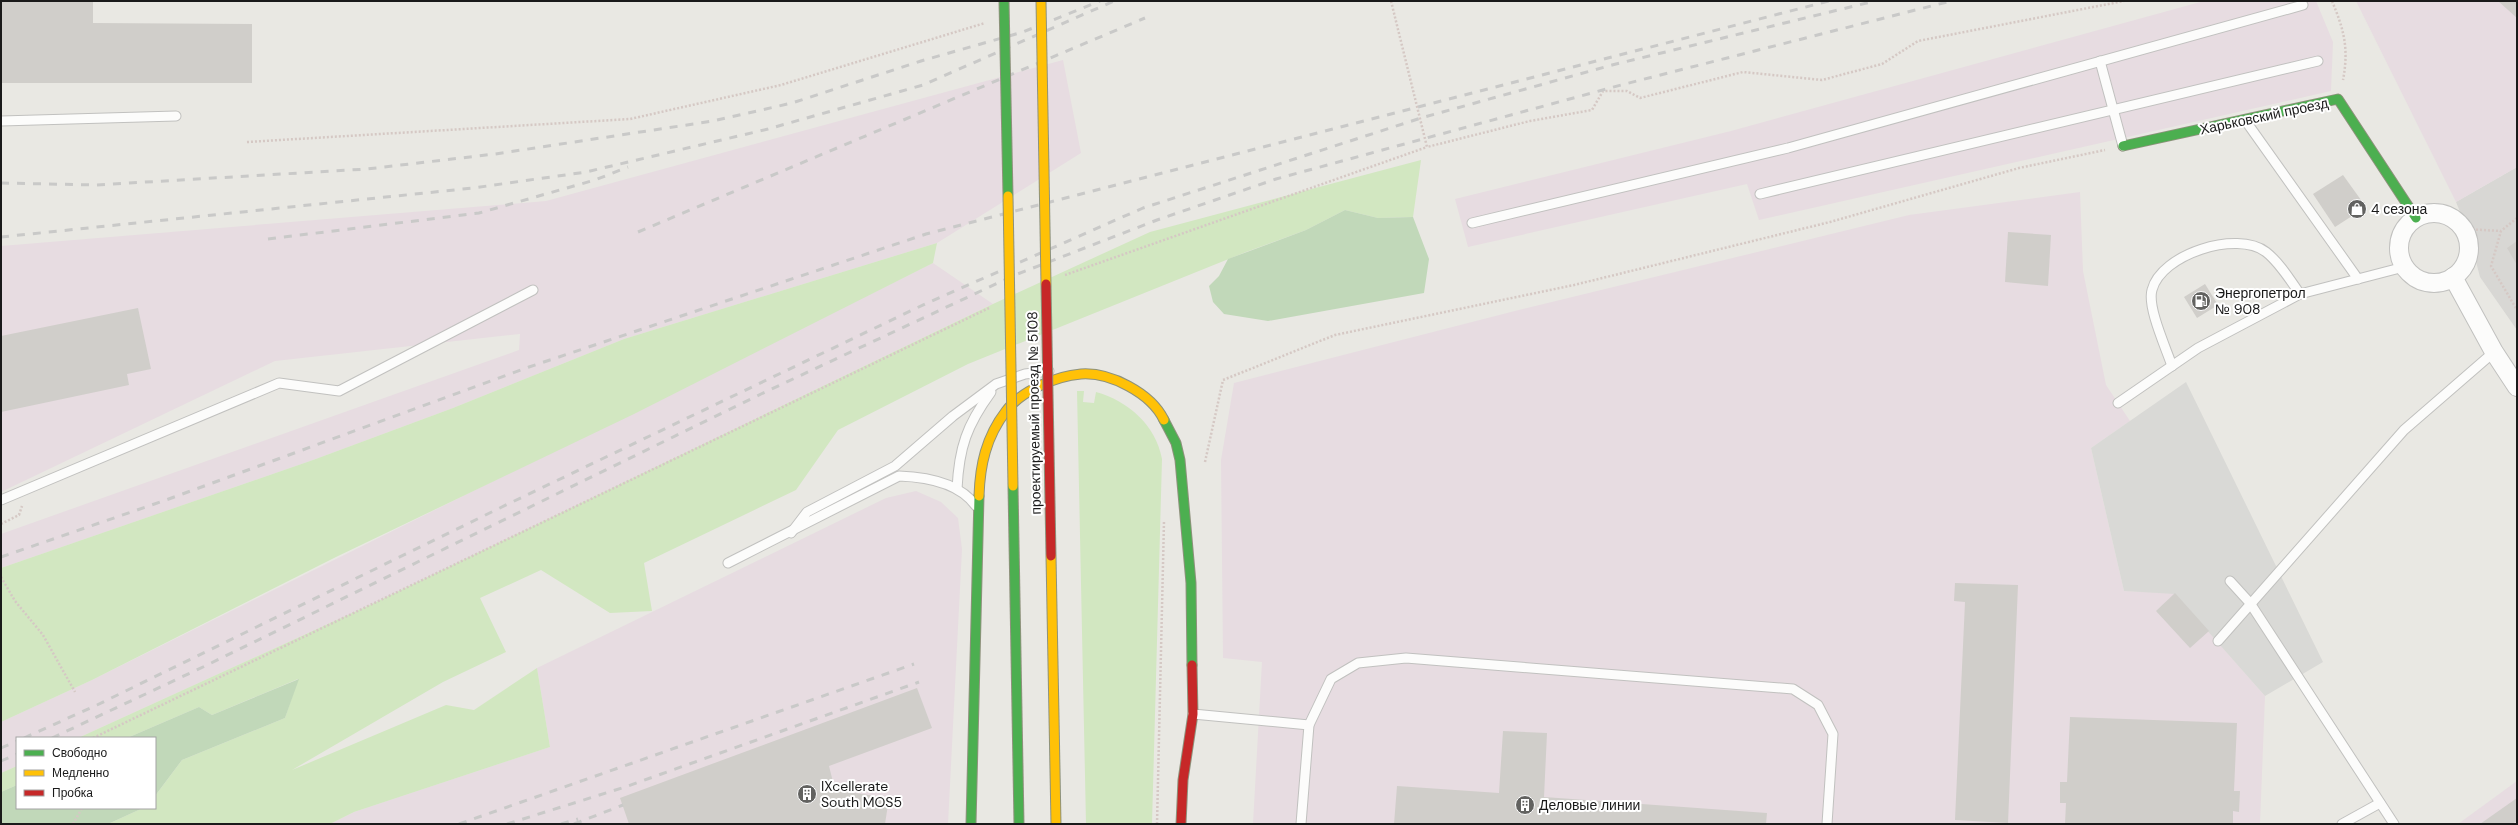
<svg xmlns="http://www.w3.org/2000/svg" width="2518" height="825" viewBox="0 0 2518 825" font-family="'DM Sans',sans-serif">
<rect width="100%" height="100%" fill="#e9e8e3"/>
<polygon fill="#d8d7d4" points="2517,167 2517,330 2480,277 2468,231 2456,202"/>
<g fill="#e7dce1">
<polygon points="2204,1 2316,1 2333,42 2331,91 1759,220 1747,184 1468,247 1455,199 1731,131"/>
<polygon points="2356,1 2517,1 2517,167 2456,202"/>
<polygon points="1063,60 1081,153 937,243 624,339 453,408 313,460 1,568 1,534 519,350 520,334 275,361 1,492 1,246 546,201"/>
<polygon points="2080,192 2083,271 2106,385 2130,421 2091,448 2124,591 2175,593 2265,696 2260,824 1253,824 1262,662 1223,658 1221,460 1234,383 1511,312 1909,215"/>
<polygon points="933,263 993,304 372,604 78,738 17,738 17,766 1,773 1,722 92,680"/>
<polygon points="916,491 941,502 958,518 962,549 948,824 330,824 354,812 550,747 537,668 886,498"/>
<polygon points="2517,781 2517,824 2458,824"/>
</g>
<g fill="#d2e7c1">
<polygon points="1421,160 1413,217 1378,218 1345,210 1306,230 1246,252 968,364 838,430 796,490 644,563 652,611 610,613 541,570 480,598 506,652 443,682 292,770 446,705 474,710 537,668 550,747 354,812 330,824 108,824 143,808 155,808 155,796 182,760 285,718 298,679 212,715 199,707 127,738 78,738 372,604 993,304 1150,232"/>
<polygon points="937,243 933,263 634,414 336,557 92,680 1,722 1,568 313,460 453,408 624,339"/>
<path d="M1077 391H1084L1083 402 1094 403 1096 392C1128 401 1156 425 1162 459L1152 824H1086Z"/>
<polygon points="17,766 17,785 1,792 1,773"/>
</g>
<g fill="#c1d8b9">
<polygon points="1345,210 1378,218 1413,217 1429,259 1424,293 1268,321 1224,314 1213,302 1209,286 1219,276 1228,259 1306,230"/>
<polygon points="299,679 285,718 182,760 155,796 155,738 127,738 199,707 212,715"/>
<polygon points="17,785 17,808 143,808 108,824 1,824 1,792"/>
</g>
<polygon fill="#d9d9d6" points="2186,382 2323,662 2265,696 2175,594 2124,591 2091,448"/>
<g fill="#d0ceca">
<polygon points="1,1 93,1 93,23 252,24 252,83 1,83"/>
<polygon points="2498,1 2517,1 2517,18"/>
<polygon points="2343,175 2366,207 2335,227 2313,194"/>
<polygon points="2008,232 2051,235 2048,286 2005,282"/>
<polygon points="2517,241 2517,265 2507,248"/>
<polygon points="2205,284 2218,305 2197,318 2184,297"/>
<polygon points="138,308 151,369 127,374 129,385 1,412 1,336"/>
<polygon points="1955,583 2018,585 2008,823 1955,820 1965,602 1954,601"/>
<polygon points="2175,593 2209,631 2190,648 2156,611"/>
<polygon points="917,688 932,728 829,766 835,790 889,798 885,824 629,824 620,798"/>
<polygon points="2070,717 2237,723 2234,791 2240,791 2239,812 2233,811 2233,824 2065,824 2066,803 2060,803 2060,782 2067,782"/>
<polygon points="1503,731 1547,733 1544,797 1767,813 1766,824 1394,824 1397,786 1499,793"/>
<polygon points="2517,798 2517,821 2512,824 2480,824"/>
</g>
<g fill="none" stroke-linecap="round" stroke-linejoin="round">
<defs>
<g id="lane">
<polyline points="2100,61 2123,146"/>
<polyline points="2245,120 2358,279"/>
<polyline points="1,121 176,116"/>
<polyline points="1760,194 2318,61"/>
<polyline points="1472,223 1788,148 2303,5"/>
<path d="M2172 366C2166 348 2147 307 2152 290 2161 254 2237 230 2266 252 2280 263 2290 280 2300 294"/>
<polyline points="2118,403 2198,348 2300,294 2404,267"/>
<path d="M957 489C959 447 967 425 991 392"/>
<polyline points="1,500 279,383 339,391 533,290"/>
<polyline points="791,533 807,512 895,466 953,416 996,384 1025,374 1049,371"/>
<path d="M728 563 899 476C926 477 959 482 976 506"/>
<polyline points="2230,581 2250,603 2394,824"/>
<polyline points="2218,641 2404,430 2494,352"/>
<polyline points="1193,714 1309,725"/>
<polyline points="1301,824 1309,725 1331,679 1358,663 1406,658 1793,689 1818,705 1833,734 1827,824"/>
<polyline points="2342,824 2380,803"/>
</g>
<g id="street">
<circle cx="2434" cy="248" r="35"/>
<polyline points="2453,277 2494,352 2517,387"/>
</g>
<g id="fast">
<polyline points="2123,146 2338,99 2416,218"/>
<polyline points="1164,420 1176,443 1180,460 1191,583 1192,665"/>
<polyline points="971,824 979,496"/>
</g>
<path id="slow" d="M979 496C980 465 986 437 1006 411 1021 391 1056 376 1081 374 1110 372 1151 393 1164 420"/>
<polyline id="jam" points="1181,824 1183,780 1193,714 1192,665"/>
</defs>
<use href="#lane" stroke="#c1c1bf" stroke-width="11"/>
<use href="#street" stroke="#c1c1bf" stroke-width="20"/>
<use href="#fast" stroke="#8e927c" stroke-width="11"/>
<use href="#slow" stroke="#8e927c" stroke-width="11"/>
<use href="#jam" stroke="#8e927c" stroke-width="11"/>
<g stroke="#d5c8c4" stroke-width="2.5" stroke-dasharray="2 2" stroke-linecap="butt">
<polyline points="1391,1 1427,147 1530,121 1592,110 1603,91 1627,91 1640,98 1743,72 1822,80 1882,64 1918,41 2124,1"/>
<path d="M2332 1C2344 30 2349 48 2343 80"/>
<polyline points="247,142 630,119 781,85 985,23"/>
<polyline points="2517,218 2501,231 2491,266 2517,310"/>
<polyline points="2464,229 2501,231"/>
<polyline points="1065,275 1427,147"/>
<polyline points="1205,462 1223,380 1335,335 1574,285 1830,222 2019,168 2105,150"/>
<polyline points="1,524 19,515 22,506"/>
<polyline points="1,577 15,601 43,635 75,692"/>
<polyline points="93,738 989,308"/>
<polyline points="73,824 82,808"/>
<polyline points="1157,824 1164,521"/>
</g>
<use href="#lane" stroke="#fcfcfb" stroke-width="9"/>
<use href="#street" stroke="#fcfcfb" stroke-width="18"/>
<use href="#fast" stroke="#4caf50" stroke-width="9"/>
<use href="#slow" stroke="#ffc107" stroke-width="9"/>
<use href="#jam" stroke="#c62828" stroke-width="9"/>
<g stroke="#c9c9c8" stroke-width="3" stroke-dasharray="8 8" stroke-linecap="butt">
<polyline points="1,183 96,185 367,169 495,154 713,121 792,103 921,61 1023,32 1100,1"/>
<polyline points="638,232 1145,18"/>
<polyline points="1,237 473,188 586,172 768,129 923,85 1114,1"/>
<polyline points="268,239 479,213 595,180 628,167"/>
<polyline points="1,557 166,500 529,367 926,234 1829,1"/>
<polyline points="24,738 97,705 508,504 925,304 1143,208 1421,118 1612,65 1875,1"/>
<polyline points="52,738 203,667 761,394 1015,275 1157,220 1276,179 1621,85 1951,1"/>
<polyline points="1,748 17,741"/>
<polyline points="1,761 17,754"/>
<polyline points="459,824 914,664"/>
<polyline points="507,824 625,787 919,682"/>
<polyline points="561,824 578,819"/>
<polyline points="574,824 623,805"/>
</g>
<defs>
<g id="fast-bridge">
<polyline points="1004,1 1008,196"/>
<polyline points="1013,486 1019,824"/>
</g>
<g id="slow-bridge">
<polyline points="1041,1 1046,284"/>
<polyline points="1008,196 1013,486"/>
<polyline points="1051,556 1056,824"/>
</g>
<polyline id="jam-bridge" points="1046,284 1051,556"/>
</defs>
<use href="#fast-bridge" stroke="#8e927c" stroke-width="11" stroke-linecap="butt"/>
<use href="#slow-bridge" stroke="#8e927c" stroke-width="11" stroke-linecap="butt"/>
<use href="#jam-bridge" stroke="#8e927c" stroke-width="11" stroke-linecap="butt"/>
<use href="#fast-bridge" stroke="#4caf50" stroke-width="9"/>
<use href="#slow-bridge" stroke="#ffc107" stroke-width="9"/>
<use href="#jam-bridge" stroke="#c62828" stroke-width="9"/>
</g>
<defs>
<symbol id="shop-disc" viewBox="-11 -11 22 22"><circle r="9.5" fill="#626260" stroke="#fff"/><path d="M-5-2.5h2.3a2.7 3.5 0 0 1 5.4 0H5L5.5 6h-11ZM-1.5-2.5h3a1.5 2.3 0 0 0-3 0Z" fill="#fff"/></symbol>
<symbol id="fuel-disc" viewBox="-11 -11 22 22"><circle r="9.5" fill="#626260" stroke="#fff"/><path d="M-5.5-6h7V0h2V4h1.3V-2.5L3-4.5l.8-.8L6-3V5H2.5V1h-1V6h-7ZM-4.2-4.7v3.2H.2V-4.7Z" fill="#fff"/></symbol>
<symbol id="building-disc" viewBox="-11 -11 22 22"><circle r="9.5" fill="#626260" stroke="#fff"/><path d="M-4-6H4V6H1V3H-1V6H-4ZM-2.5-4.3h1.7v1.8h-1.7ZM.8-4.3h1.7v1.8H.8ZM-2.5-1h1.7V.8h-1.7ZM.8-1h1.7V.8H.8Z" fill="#fff"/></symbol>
</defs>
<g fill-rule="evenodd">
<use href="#shop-disc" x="2346" y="198" width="22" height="22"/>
<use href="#fuel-disc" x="2190" y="290" width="22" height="22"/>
<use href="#building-disc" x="796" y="783" width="22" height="22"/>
<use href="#building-disc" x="1514" y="794" width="22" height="22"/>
</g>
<g text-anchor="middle" stroke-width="4" stroke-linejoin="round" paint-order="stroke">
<g font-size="14" fill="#1a1a1a" stroke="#fff">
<text transform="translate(2264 116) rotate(-12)" y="5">Харьковский проезд</text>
<text transform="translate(1034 413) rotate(-91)" y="5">проектируемый проезд № 5108</text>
</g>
<g font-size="14" fill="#1a1a1a" stroke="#fff" text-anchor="start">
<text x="2371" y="214">4 сезона</text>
<text x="2215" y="298">Энергопетрол<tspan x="2215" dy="16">№ 908</tspan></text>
<text x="821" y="791">IXcellerate<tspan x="821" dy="16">South MOS5</tspan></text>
<text x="1539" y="810">Деловые линии</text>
</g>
</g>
<rect width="2518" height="825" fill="none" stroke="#1a1a1a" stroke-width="4"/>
<rect x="16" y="737" width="140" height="72" fill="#ffffff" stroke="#a3a3a3"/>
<rect x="24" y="750" width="20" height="6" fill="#4caf50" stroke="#a3a3a3"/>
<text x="52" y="757" font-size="12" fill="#1a1a1a">Свободно</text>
<rect x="24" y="770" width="20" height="6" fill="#ffc107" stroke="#a3a3a3"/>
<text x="52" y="777" font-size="12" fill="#1a1a1a">Медленно</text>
<rect x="24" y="790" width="20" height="6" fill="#c62828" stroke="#a3a3a3"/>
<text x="52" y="797" font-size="12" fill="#1a1a1a">Пробка</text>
</svg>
